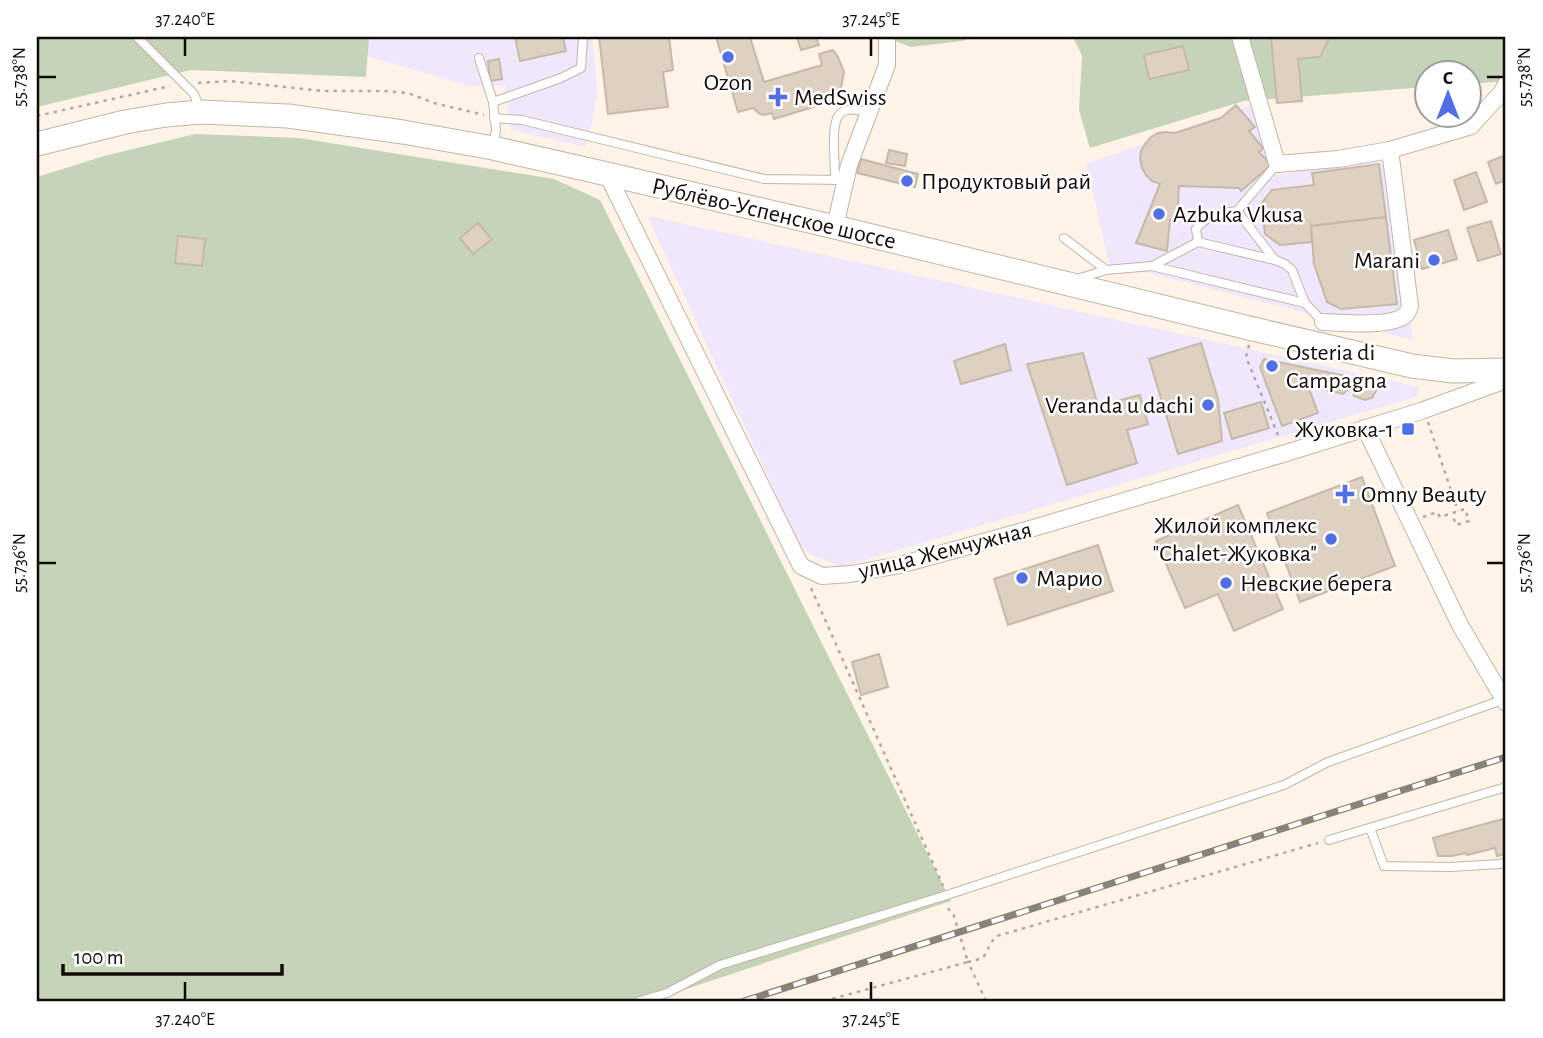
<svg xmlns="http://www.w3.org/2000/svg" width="1543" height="1038" viewBox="0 0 1543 1038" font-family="'Alegreya Sans',sans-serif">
<rect width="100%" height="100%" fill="#fff4e7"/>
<g fill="#f1e7fc">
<polygon points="361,37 592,37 598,95 586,147 511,130 505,85 469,86 359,54"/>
<polygon points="1257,103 1273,175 1387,160 1413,340 1109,263 1086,164"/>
<polygon points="649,216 1420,387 1418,396 841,567 810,554 800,546 655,233"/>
</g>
<g fill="#c5d4b8">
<polygon points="37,37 369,37 366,77 191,70 37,107"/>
<polygon points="884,37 975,37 962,41 911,47"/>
<polygon points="1073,37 1506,37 1506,81 1470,84 1470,74 1428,74 1427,87 1244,101 1090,148 1079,110 1082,56"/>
<polygon points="195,134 299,138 554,179 600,200 951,901 650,1001 37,1001 37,177 104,156"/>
</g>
<g fill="#ded1c1" stroke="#c6b9a9" stroke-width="2">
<polygon points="515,37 563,37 566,51 520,61"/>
<polygon points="599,37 669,37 673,70 663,72 668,107 608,114"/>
<polygon points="716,37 750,37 764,82 822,65 819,54 833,50 838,57 844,72 841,88 836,95 823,104 774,119 772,113 765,115 760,114 753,108 738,112"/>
<polygon points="792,37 816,37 819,45 801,50 797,38"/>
<polygon points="1271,37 1328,37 1329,38 1320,57 1298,59 1302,101 1277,103"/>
<polygon points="1183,46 1189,70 1149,79 1144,55"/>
<polygon points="499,59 502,79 490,81 488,61"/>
<polygon points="1236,105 1255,127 1249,131 1263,148 1259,152 1271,165 1241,191 1239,188 1179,186 1177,220 1170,220 1167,251 1136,243 1160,184 1152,181 1146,175 1142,168 1140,159 1141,151 1145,144 1151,137 1158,133 1166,132 1175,133 1221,118"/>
<polygon points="889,150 907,154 905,166 886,163"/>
<polygon points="1506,155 1506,180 1496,184 1488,162"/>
<polygon points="861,159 918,174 915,187 857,173"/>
<polygon points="1379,164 1386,217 1311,226 1312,242 1280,245 1265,234 1261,204 1272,190 1314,185 1312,173"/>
<polygon points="1476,172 1487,202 1464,210 1454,180"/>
<polygon points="1386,217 1397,304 1341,309 1327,302 1314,264 1311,226"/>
<polygon points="1491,221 1501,254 1478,261 1467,228"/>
<polygon points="478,223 492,239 473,254 460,238"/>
<polygon points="1448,230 1457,259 1422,269 1414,240"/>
<polygon points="178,236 205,239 202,266 175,263"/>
<polygon points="1201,343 1218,399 1222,441 1178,454 1149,359"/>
<polygon points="1005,344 1011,370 961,384 954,361"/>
<polygon points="1083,353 1098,406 1140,395 1148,424 1127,430 1137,463 1067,485 1027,364"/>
<polygon points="1264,359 1345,376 1353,381 1360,376 1367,376 1371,377 1376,383 1376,391 1372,398 1365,400 1354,396 1352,386 1343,394 1308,386 1318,413 1282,426 1260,367"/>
<polygon points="1261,402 1269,428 1232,439 1224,413"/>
<polygon points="1362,477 1395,566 1300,602 1267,513"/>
<polygon points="1238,505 1283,609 1234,631 1218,594 1185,608 1156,541"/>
<polygon points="1098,545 1113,591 1008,625 994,579"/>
<polygon points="879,654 888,687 861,695 852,662"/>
<polygon points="1506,818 1506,854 1497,856 1495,848 1467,855 1466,853 1452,856 1438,856 1433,838"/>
</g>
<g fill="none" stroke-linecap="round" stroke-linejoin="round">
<defs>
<g id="service">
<polyline points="137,37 194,94 200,109"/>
<polyline points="479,58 493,102"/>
<polyline points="494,118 522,120 764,179 846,180"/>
<polyline points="493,147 496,130 493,102 561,78 581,68 583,37"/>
<path d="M835 180C835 168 834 157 834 145 833 117 838 102 869 113"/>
<polyline points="1237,211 1275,260 1285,264 1292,270 1305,303"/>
<polyline points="1064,238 1106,270"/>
<polyline points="1198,242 1275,260"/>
<path d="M1152 266 1198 242 1196 229C1209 214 1218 213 1237 211L1277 164"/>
<polyline points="1077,279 1106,270 1152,266 1305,303 1323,322"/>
<polyline points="1370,828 1384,866 1450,867 1500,864 1506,862"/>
<polyline points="1329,840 1506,787"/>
<polyline points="640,1001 667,993 720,965 947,895 1284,785 1328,762 1505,699"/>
</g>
<g id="minor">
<polyline points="1240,37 1277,164 1338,159 1390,150 1471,126 1502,92 1506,84"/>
<polyline points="607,174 801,566 822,576 851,574 900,565 1030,529 1286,453 1421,411 1506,380"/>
<polyline points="835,227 849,165 887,65 887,37"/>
<path d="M1323 322C1342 323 1390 327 1404 316 1408 313 1408 311 1410 306L1390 150"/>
<polyline points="1365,428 1460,625 1506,703"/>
</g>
<polyline id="secondary" points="37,144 125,122 166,115 201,112 288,116 403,132 493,148 607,174 835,227 1253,329 1412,366 1453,371 1506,370"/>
</defs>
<use href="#service" stroke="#c1b5a5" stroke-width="10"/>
<use href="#minor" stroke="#c1b5a5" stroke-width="18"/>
<use href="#secondary" stroke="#c1b5a5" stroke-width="25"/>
<g stroke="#b3aa9f" stroke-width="2.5" stroke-dasharray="3.5 5" stroke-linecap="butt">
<polyline points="198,83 229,81 323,91 384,91 408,93 434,103 484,115"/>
<polyline points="37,116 170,86"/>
<polyline points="1249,345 1246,357 1280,440"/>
<polyline points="1428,422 1458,511"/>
<polyline points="1423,517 1437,512 1440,517 1465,509 1469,521 1456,525 1452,514"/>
<polyline points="811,588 943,886"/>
<polyline points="824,1001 968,962 953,913 945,906"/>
<path d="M986 1001 968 962 983 958C988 950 990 942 997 936L1318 843"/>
</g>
<use href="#service" stroke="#fff" stroke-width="8"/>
<use href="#minor" stroke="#fff" stroke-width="16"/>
<use href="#secondary" stroke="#fff" stroke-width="23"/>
<defs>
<polyline id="rail" points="744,1001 1506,757"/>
</defs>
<use href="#rail" stroke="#8a8279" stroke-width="7"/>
<use href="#rail" stroke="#fff" stroke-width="4.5" stroke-dasharray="13" stroke-linecap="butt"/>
</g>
<path fill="none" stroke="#100b06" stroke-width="2.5" d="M185 38V56M871 38V56M38 77H56M1487 77H1504M38 563H56M1487 563H1504M185 982V1000M871 982V1000"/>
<g fill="#516fe4" stroke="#fff" stroke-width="2.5">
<circle cx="728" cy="57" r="7"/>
<path d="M774.5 86.5h7v7h7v7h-7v7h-7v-7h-7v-7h7z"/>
<circle cx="907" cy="181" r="7"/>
<circle cx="1159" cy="214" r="7"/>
<circle cx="1434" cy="260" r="7"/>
<circle cx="1272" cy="366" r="7"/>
<circle cx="1208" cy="405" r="7"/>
<rect x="1401" y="422" width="14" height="14" rx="3.5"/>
<path d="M1341.5 483.5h7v7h7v7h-7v7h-7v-7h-7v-7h7z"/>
<circle cx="1331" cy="539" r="7"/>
<circle cx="1022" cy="578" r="7"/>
<circle cx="1226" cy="583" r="7"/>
</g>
<g text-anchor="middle" stroke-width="5" stroke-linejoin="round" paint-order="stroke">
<g font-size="24" fill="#100b06" stroke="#fff" text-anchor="start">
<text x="728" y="90" text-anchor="middle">Ozon</text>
<text x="794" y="105">MedSwiss</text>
<text x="921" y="189">Продуктовый рай</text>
<text x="1173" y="222">Azbuka Vkusa</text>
<text x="1420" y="268" text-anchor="end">Marani</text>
<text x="1286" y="360">Osteria di<tspan x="1286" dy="28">Campagna</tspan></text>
<text x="1194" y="413" text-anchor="end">Veranda u dachi</text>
<text x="1394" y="437" text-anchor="end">Жуковка-1</text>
<text x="1361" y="502">Omny Beauty</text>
<text x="1317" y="533" text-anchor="end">Жилой комплекс<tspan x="1317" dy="28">"Chalet-Жуковка"</tspan></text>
<text x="1036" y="586">Марио</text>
<text x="1240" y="591">Невские берега</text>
</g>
<g font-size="24" fill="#100b06" stroke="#fff">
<text transform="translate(774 213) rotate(13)" y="8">Рублёво-Успенское шоссе</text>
<text transform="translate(945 550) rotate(-14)" y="8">улица Жемчужная</text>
</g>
</g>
<rect width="1543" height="1038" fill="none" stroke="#ffffff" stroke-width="77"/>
<g transform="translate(1448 94)"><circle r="33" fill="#ffffff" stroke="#9f9d9b" stroke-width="2"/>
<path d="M0-5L12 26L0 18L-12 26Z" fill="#516fe4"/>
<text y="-10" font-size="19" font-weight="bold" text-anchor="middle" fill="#100b06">С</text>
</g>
<path d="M63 964v10h219v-10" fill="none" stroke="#100b06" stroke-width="3.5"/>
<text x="74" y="964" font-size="21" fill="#100b06" stroke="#ffffff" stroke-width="5" paint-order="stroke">100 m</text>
<rect x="38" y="38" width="1466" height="962" fill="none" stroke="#100b06" stroke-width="2.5"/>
<g font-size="18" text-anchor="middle" fill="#100b06">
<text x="185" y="25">37.240°E</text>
<text x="871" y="25">37.245°E</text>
<text transform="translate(19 77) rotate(-90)" y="6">55.738°N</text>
<text transform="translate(1524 77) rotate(-90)" y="6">55.738°N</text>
<text transform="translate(19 563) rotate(-90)" y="6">55.736°N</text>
<text transform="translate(1524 563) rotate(-90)" y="6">55.736°N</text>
<text x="185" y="1025">37.240°E</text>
<text x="871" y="1025">37.245°E</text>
</g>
</svg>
